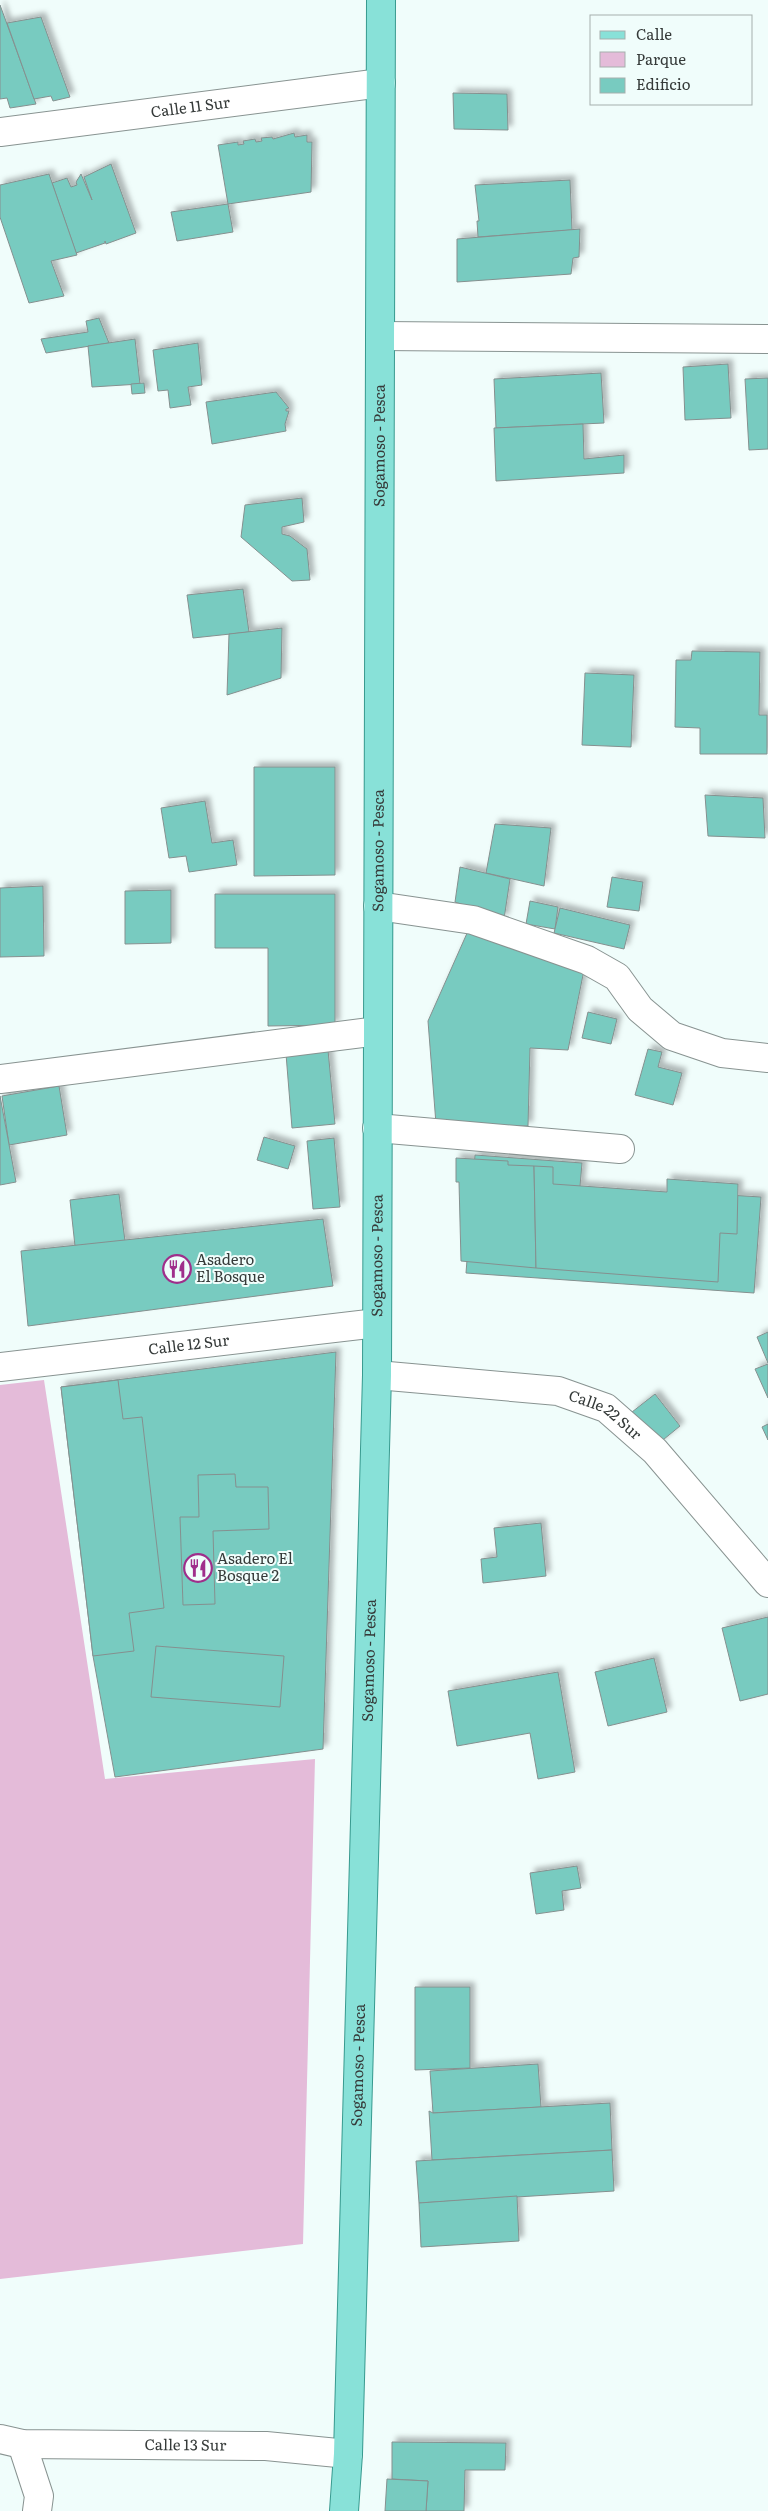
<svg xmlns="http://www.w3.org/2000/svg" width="768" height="2511" viewBox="0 0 768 2511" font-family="Literata,serif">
<defs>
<filter id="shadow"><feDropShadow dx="4.5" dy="-4.5" stdDeviation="2.5" flood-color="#0004"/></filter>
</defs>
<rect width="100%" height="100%" fill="#f0fdfb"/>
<polygon fill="#e4bbd9" points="44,1380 105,1779 315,1759 303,2244 0,2279 0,1385"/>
<g fill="#78cbc0" stroke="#85908f" filter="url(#shadow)">
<polygon points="0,5 7,24 36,104 10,108 7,98 0,99"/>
<polygon points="41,17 50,42 70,97 53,101 51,96 34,99 7,23"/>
<polygon points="453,93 507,94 508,130 454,129"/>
<polygon points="294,133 295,137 307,135 307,142 312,142 311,192 228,204 218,145 238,142 238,145 244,144 243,141 255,139 256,142 262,141 261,138 272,137 273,139"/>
<polygon points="111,164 136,233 106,244 105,241 105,243 76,253 52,183 67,178 71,187 77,185 76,182 81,174 92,200 84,177"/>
<polygon points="49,174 77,255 51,261 64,296 29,303 0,217 0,185"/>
<polygon points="570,180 572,230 478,237 477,221 479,221 475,185"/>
<polygon points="228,204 233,232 177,241 171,212"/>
<polygon points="580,229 579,257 573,258 571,274 457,282 457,239"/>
<polygon points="99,318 109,343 46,353 41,339 88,332 86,321"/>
<polygon points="135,339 140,384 92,387 88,346"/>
<polygon points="198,343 202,385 188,387 191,405 170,408 168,390 158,391 153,350"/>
<polygon points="728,364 731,418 685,420 683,367"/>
<polygon points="601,373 604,423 496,428 494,379"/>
<polygon points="768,378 768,449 749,450 745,379"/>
<polygon points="144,383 145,393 132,394 131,384"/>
<polygon points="276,392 289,408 286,409 286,411 289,411 285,424 286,431 212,444 206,402"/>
<polygon points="583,424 584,459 624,455 624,473 496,481 494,428"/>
<polygon points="302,498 304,522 282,527 282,534 290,536 307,549 310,580 292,581 241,537 245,505"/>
<polygon points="243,589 249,632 193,638 187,595"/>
<polygon points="282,628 281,678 227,695 229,634"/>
<polygon points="692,651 760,652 759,715 767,715 767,754 700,754 700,728 675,727 676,660 691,660"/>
<polygon points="585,673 634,675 631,747 582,745"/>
<polygon points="254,767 335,767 335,875 254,876"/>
<polygon points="705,795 763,798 765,838 708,836"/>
<polygon points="205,801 212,843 233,840 237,865 189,872 186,856 169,858 161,808"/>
<polygon points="495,824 551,828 544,886 486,873"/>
<polygon points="460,867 510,879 504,919 455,902"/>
<polygon points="612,877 643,882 639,911 607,907"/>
<polygon points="43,886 44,956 0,957 0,888"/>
<polygon points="171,890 171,943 125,944 125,891"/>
<polygon points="215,894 335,894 335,1025 268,1026 268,948 215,948"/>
<polygon points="530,901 558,907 555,929 526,924"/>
<polygon points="560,908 630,925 624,949 554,933"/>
<polygon points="468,931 584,970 568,1050 530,1048 528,1126 436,1124 428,1021"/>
<polygon points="588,1012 617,1019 611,1044 582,1038"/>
<polygon points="648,1049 662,1052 658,1067 682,1073 673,1105 635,1095"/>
<polygon points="328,1050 335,1124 292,1128 286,1054"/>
<polygon points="59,1086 67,1135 9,1145 2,1096"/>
<polygon points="0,1096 16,1182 0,1185"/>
<polygon points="264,1137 295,1146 288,1169 257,1160"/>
<polygon points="334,1138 340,1207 313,1209 307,1141"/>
<polygon points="475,1155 582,1163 579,1198 693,1206 695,1193 761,1197 754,1293 466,1273"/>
<polygon points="456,1158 508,1161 508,1165 534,1166 536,1268 461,1261 459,1182 456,1182"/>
<polygon points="534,1166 553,1167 553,1184 667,1192 667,1179 738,1184 737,1234 720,1233 718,1282 536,1268"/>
<polygon points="119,1194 125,1241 75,1246 70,1200"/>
<polygon points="323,1219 333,1286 28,1326 21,1251"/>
<polygon points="768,1332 768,1363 757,1337"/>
<polygon points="336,1352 323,1749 115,1777 93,1656 61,1387"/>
<polygon points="768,1364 768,1398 755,1369"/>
<polygon points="118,1380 123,1419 142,1417 164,1608 129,1613 134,1651 93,1656 61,1387"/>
<polygon points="655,1394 680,1426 658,1444 632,1412"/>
<polygon points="768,1424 768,1440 762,1427"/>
<polygon points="235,1474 236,1487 268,1487 269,1529 213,1531 215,1604 183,1605 180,1517 199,1517 198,1475"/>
<polygon points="541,1523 546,1576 483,1583 481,1559 497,1557 494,1528"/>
<polygon points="768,1617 768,1694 740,1701 722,1628"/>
<polygon points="156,1646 284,1656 280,1707 151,1697"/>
<polygon points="654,1658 667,1712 608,1726 595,1672"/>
<polygon points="558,1672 575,1772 538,1779 530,1733 457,1746 448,1691"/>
<polygon points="577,1866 581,1888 562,1891 564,1910 536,1914 530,1873"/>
<polygon points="415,1987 470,1987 470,2068 415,2070"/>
<polygon points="538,2064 541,2107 433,2113 430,2071"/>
<polygon points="610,2103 612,2150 432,2160 429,2111 433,2113"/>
<polygon points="612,2150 614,2191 419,2203 416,2161"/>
<polygon points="517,2196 519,2241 421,2247 419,2203"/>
<polygon points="392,2442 506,2443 505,2470 465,2470 464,2511 426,2511 428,2481 392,2479"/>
<polygon points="387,2479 428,2481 426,2511 385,2511"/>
</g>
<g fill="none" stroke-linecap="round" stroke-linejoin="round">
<defs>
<g id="minor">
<path id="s1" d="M0 132 381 83"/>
<polyline points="380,336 768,339"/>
<polyline points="378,906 473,920 587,960 617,977 640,1009 672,1036 722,1053 768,1058"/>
<polyline points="0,1079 378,1031"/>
<polyline points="377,1128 620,1149"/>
<path id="s2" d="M0 1367 377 1323"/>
<path id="s3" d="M377 1375 558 1391 606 1408 655 1451 768 1583"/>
<path id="s4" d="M0 2439 22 2444 266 2446 348 2454"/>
<polyline points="22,2444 39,2496 37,2511"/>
</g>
<g id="major">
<path id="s5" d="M344 2511 348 2454 377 1375 381 0"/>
</g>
</defs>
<use href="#minor" stroke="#889391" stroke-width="30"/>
<use href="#major" stroke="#389a8f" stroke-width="30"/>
<use href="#minor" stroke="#fff" stroke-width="28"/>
<use href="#major" stroke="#88e1d8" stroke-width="28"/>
</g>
<defs>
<symbol id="restaurant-ring" viewBox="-11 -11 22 22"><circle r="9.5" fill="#f0fdfb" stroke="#9f2e8b" stroke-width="1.5"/><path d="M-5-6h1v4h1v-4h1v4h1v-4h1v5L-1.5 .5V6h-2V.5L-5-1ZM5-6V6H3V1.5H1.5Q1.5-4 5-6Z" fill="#9f2e8b"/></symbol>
</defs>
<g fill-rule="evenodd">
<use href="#restaurant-ring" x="161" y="1253" width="32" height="32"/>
<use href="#restaurant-ring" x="182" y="1552" width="32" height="32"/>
</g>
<g text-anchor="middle" stroke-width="4" stroke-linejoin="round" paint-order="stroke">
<g font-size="15" fill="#353a39" stroke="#f0fdfb">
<text dy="5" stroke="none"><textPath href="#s1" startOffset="192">Calle 11 Sur</textPath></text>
<text dy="5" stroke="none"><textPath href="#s5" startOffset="2066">Sogamoso - Pesca</textPath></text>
<text dy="5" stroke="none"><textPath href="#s5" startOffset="1661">Sogamoso - Pesca</textPath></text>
<text dy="5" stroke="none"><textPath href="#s5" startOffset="1256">Sogamoso - Pesca</textPath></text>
<text dy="5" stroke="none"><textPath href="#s2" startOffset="190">Calle 12 Sur</textPath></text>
<text dy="5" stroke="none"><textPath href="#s3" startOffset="235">Calle 22 Sur</textPath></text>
<text dy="5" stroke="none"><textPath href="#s5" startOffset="851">Sogamoso - Pesca</textPath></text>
<text dy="5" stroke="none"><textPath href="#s5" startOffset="446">Sogamoso - Pesca</textPath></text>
<text dy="5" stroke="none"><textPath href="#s4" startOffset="186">Calle 13 Sur</textPath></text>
</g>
<g font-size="15" fill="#353a39" stroke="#f0fdfb" text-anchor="start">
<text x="196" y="1265">Asadero<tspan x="196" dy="17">El Bosque</tspan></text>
<text x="217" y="1564">Asadero El<tspan x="217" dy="17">Bosque 2</tspan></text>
</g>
</g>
<rect x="590" y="15" width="162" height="90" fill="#f0fdfb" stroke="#a5afad"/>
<rect x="600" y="31" width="25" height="8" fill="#88e1d8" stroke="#a5afad"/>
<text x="636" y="40" font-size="15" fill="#353a39">Calle</text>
<rect x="600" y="52" width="25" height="15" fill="#e4bbd9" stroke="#a5afad"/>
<text x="636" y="65" font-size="15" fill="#353a39">Parque</text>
<rect x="600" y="78" width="25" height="15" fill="#78cbc0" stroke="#a5afad"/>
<text x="636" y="90" font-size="15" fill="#353a39">Edificio</text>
</svg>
